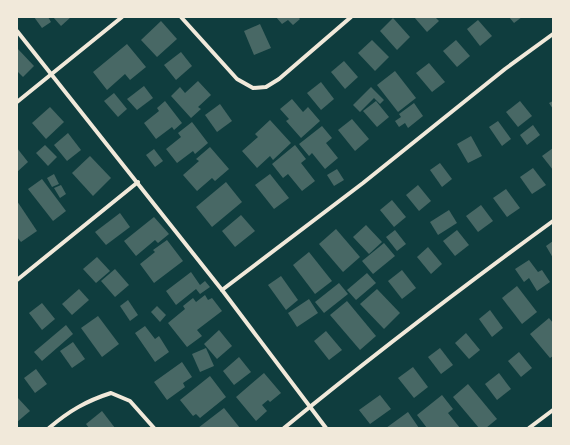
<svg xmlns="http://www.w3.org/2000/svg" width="570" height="445" viewBox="0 0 570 445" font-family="'Sofia Sans Condensed',sans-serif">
<rect width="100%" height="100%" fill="#0f3d3e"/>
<g fill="#486865">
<polygon points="34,17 48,17 51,22 42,28"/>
<polygon points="53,17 71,17 61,26"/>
<polygon points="276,17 298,17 300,19 293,25 288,20 282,24"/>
<polygon points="414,17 435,17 439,21 427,32"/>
<polygon points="509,17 522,17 514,23"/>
<polygon points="393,18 410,37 397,50 380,31"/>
<polygon points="478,20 492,36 480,46 467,29"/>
<polygon points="161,21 177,39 157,57 141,40"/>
<polygon points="260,24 271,48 254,55 244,31"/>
<polygon points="372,40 389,57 375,71 358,53"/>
<polygon points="456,40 470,56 457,67 443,51"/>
<polygon points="127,44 146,67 130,80 125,74 107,90 93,72"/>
<polygon points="17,48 34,66 23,77 17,71"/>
<polygon points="181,52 192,66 176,80 164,65"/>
<polygon points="344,61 358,77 345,89 331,72"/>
<polygon points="429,63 445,82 432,92 416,73"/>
<polygon points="395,71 416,98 398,112 377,85"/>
<polygon points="198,81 211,95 198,107 201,109 191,118 171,96 180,87 185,93"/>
<polygon points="321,82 334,99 321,110 307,93"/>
<polygon points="144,86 153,98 137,110 127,99"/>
<polygon points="371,87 384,100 380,104 374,98 360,112 353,105"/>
<polygon points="114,93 127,109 118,117 104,101"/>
<polygon points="292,99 303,112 308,107 320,121 301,138 286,121 289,119 280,109"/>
<polygon points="165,101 182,123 174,130 172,127 156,139 144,123 159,111 157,108"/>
<polygon points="376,101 389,117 377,127 363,111"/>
<polygon points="520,101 532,116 518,127 506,112"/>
<polygon points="553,101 553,109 549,103"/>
<polygon points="414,103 423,116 408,128 405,123 399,127 395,121 401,117 399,114"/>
<polygon points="220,104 232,121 217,132 205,115"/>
<polygon points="50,107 64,122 46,139 32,123"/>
<polygon points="352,119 369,139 355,151 338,130"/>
<polygon points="270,120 291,143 273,160 270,156 257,168 242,151 258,137 255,134"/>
<polygon points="498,121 511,139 502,146 489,127"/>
<polygon points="192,122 208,143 195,154 193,151 177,163 166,149 181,137 178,133"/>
<polygon points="533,125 540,135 527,145 520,135"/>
<polygon points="322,126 332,138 326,143 338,158 325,169 312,153 309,156 299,144"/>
<polygon points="68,133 81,150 67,161 54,145"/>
<polygon points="471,136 482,156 468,163 457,144"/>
<polygon points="45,145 57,157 48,166 36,153"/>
<polygon points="295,145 306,159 301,163 315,181 302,191 288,174 283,178 272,164"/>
<polygon points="210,147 229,169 215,181 212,178 197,191 183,175 199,161 196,159"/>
<polygon points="17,148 28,162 17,172"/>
<polygon points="553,148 553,170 542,156"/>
<polygon points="154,149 163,161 155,167 146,155"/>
<polygon points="90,156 111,178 93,196 72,173"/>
<polygon points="440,163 452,179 442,187 430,170"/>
<polygon points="533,168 546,185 532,194 520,177"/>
<polygon points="337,169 344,180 334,186 327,175"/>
<polygon points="54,174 59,184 52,187 47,178"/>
<polygon points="270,174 289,198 274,209 255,185"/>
<polygon points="42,179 66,211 53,221 28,189"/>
<polygon points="226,182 242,202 212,227 196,207"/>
<polygon points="61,185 66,194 60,198 54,188"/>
<polygon points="418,185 431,201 419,211 406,195"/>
<polygon points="506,189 520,208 507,217 493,198"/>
<polygon points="392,200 406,217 394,227 380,210"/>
<polygon points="17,201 37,231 21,242 17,237"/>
<polygon points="481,205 493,221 478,232 466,216"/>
<polygon points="449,210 457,223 438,235 430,222"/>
<polygon points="120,213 130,227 106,245 95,232"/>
<polygon points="241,215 255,231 235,247 222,231"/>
<polygon points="154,217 169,234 158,243 155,240 136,256 124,241"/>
<polygon points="366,225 382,242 369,254 353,237"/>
<polygon points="336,229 360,257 343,272 319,244"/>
<polygon points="395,230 406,244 397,251 386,237"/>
<polygon points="457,230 469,245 455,256 443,241"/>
<polygon points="167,240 183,261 154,283 140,264 155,252 153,250"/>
<polygon points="553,241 553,258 546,246"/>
<polygon points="384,243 395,256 373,274 362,261"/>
<polygon points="428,247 442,264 431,274 417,257"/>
<polygon points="309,252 332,281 315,294 293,265"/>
<polygon points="97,257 110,271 96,283 83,269"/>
<polygon points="529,260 538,272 542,270 550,282 537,291 529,278 524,282 515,269"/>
<polygon points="115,269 129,285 115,297 101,281"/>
<polygon points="402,270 416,288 402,299 388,281"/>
<polygon points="191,272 200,285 205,281 210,287 200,294 196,289 176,305 166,291"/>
<polygon points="367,273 376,283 356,300 347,290"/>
<polygon points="281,276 298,300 286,310 268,285"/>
<polygon points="339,283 348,294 324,313 315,302"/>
<polygon points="517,286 537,312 522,324 502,298"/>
<polygon points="79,289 89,300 72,315 62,304"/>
<polygon points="377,289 400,313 384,329 360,304"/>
<polygon points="205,295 208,300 212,298 222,311 197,330 202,336 187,347 168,323 185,309 183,306 193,298 196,302"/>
<polygon points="309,299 318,313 297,327 288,313"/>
<polygon points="128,300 138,315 130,321 120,306"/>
<polygon points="347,301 376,336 360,350 330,315"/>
<polygon points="42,303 55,319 42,330 29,313"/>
<polygon points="157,306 166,315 160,322 151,312"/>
<polygon points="490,310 503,328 492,337 479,319"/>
<polygon points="98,316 119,344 102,357 81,328"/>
<polygon points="549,318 553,323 553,333 552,334 553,335 553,356 550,358 530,334"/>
<polygon points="66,325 73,334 42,361 34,352"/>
<polygon points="145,326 155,339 159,336 169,352 155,362 135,333"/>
<polygon points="219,330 232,346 217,359 204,344"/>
<polygon points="326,331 342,350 329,360 314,341"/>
<polygon points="466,333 480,350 469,359 455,343"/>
<polygon points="73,342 85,359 72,368 60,351"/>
<polygon points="206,348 214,366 200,372 192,354"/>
<polygon points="440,348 453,365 441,374 428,357"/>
<polygon points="519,352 532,368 521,377 508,361"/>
<polygon points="239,357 251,372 234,385 223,371"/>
<polygon points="182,362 192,377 183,383 185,387 167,400 154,382"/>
<polygon points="413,367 428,387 414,398 398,378"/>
<polygon points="36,369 47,384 35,393 24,378"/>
<polygon points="264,373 281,393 270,402 268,400 262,405 267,411 256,421 236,397"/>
<polygon points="499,373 511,389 497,400 485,384"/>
<polygon points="210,376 226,397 200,418 196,414 193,416 180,400"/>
<polygon points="468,384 497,419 486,428 479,428 453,397"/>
<polygon points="380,395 391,409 370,424 359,410"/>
<polygon points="442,395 453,409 448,413 460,428 427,428 417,415"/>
<polygon points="17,397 30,411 17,422"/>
<polygon points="224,408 240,428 198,428"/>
<polygon points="102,411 115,428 89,428 86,424"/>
<polygon points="408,412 419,428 386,428"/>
</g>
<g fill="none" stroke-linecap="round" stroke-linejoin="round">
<g stroke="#f1e9da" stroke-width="4">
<polyline points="181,17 237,79 253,88 266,87 279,79 351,17"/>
<polyline points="17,31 222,290 326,428"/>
<polyline points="17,102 122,17"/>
<polyline points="17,280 138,182"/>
<polyline points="222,290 363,183 505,69 553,34"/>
<path d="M49 428C69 411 86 401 111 393L130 401 154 428"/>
<path d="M284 428C372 356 461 288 553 221"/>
<polyline points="529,428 553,410"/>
</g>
</g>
<rect width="570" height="445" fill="none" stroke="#f1e9da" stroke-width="36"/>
</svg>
